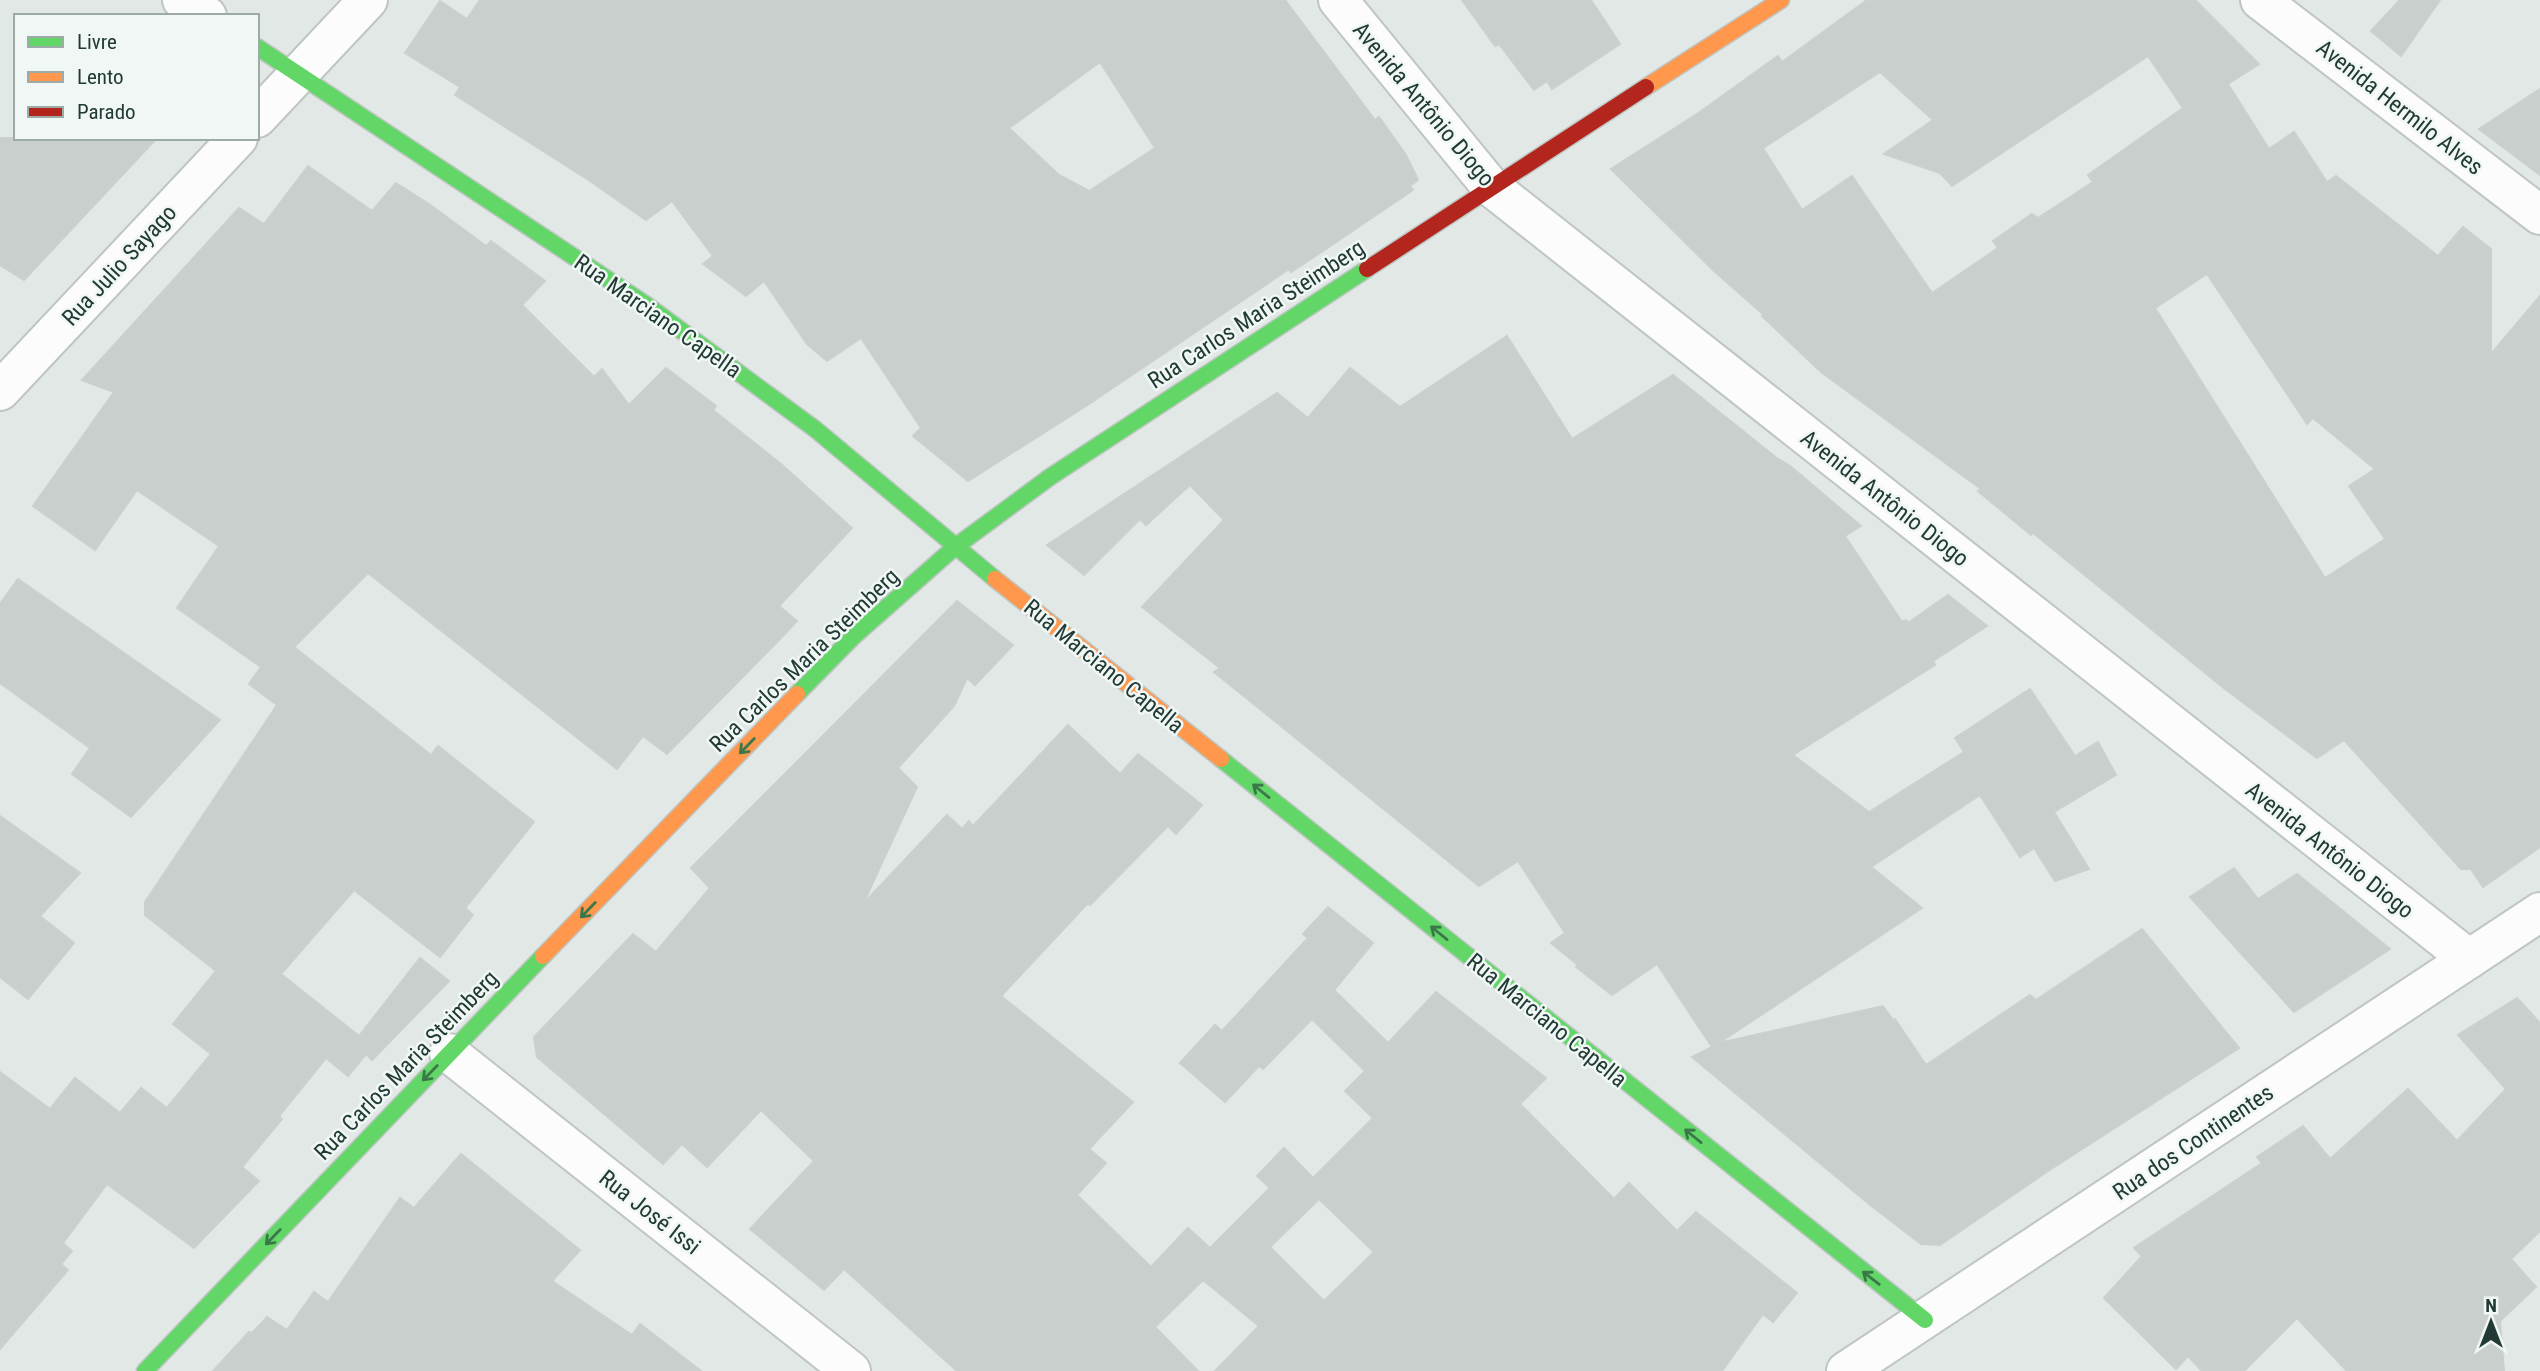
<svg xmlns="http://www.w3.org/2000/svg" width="2540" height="1371" viewBox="0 0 2540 1371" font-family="'Roboto Condensed',sans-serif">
<rect width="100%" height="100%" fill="#e2e8e5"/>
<g fill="#c9cfcd" stroke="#cbd0ce" stroke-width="2" fill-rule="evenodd">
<path d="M480 0H1285L1375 120 1379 117 1406 155 1418 180 1410 186 1413 190 1320 253 1291 272 1289 269 1089 404 968 481 913 436 921 428 861 338 827 361 807 344 764 281 746 296 703 264 713 256 672 201 646 220 587 179 455 95 460 87 405 53 440 1 467 19ZM1100 62 1155 148 1089 191 1059 175 1009 128Z"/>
<polygon points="1462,0 1591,0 1620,44 1552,89 1547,81 1534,90 1499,44 1495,46"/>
<path d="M1867 0H2195L2259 64 2228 84 2269 149 2294 132 2327 182 2336 176 2438 256 2463 227 2491 249V354L2540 296V847L2483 887 2471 869H2461L2344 740 2317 758 2225 689 2033 533 2031 535 1978 491 1981 489 1821 372 1762 316 1764 315 1714 271 1611 169 1697 114 1778 56 1782 62ZM2148 56 2183 108 2088 175 2093 182 2038 218 2032 214 1993 241 1998 248 1932 293 1852 176 1802 210 1763 148 1880 72 1933 120 1884 154 1940 173 1952 186ZM2207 274 2307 424 2313 418 2375 469 2349 486 2385 539 2325 578 2155 308Z"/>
<polygon points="2400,0 2440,0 2401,56 2371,31"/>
<polygon points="2540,89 2540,175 2479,129"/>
<polygon points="0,138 157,138 24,280 0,265"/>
<polygon points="308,166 372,211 396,183 429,204 486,246 491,241 545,281 522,305 594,377 602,369 629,405 666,368 716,406 713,410 781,464 852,528 779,606 797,621 780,639 667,754 643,736 617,769 368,573 294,647 431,755 438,746 534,822 465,908 473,915 440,957 354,890 281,974 359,1036 420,958 449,981 372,1060 366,1054 348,1076 326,1058 279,1116 282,1119 242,1167 259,1181 194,1248 107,1184 63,1243 72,1251 61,1264 68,1270 0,1349 0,1072 50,1109 75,1078 120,1113 141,1088 167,1108 211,1054 173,1024 216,971 145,915 145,902 277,705 249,684 261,667 177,608 219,546 137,490 95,550 33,506 114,392 82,380 239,208 264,224"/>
<polygon points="1507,336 1572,439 1673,375 1778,459 1789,465 1861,526 1845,536 1902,622 1906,620 1908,623 1948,595 1987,626 1933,661 1935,665 1793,755 1869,812 1964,752 1955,738 2030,689 2075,756 2098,742 2116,775 2054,812 2089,869 2055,881 2034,848 2020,857 1980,795 1871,867 1922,908 1719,1043 1883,1006 1893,1020 1895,1019 1926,1065 2030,995 2036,1000 2142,929 2239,1048 2045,1173 1940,1245 1921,1244 1869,1204 1692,1057 1712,1047 1657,964 1612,995 1576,967 1578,965 1551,943 1565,933 1518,861 1479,886 1214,672 1220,668 1142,607 1224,520 1190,485 1146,525 1140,519 1084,575 1047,545 1277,393 1308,418 1350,368 1400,407"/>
<polygon points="18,579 220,720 131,817 72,774 90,748 0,683 0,604"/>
<path d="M957 601 1013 645 975 685 967 678 954 706 898 768 917 787 863 904 947 815 962 829 969 821 973 826 1068 725 1120 774 1138 754 1202 805 1176 834 1168 826 1090 905 1088 903 1001 996 1133 1102 1089 1149 1106 1163 1077 1195 1151 1267 1188 1228 1210 1248 1270 1188 1257 1176 1284 1148 1313 1178 1373 1118 1345 1091 1365 1071 1312 1019 1263 1069 1259 1066 1225 1102 1180 1063 1215 1025 1222 1031 1308 938 1303 934 1328 907 1373 943 1334 990 1388 1043 1436 992 1546 1078 1520 1104 1614 1199 1629 1183 1677 1231 1696 1212 1797 1293 1773 1322 1763 1314 1722 1371H1215L1259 1326 1203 1280 1155 1327 1198 1371H957L844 1269 824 1290 750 1229 814 1161 761 1110 707 1167 682 1144 663 1164 537 1057 534 1037 633 934 656 952 710 888 691 868ZM1319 1199 1374 1252 1324 1301 1270 1247Z"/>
<polygon points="0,816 80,873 40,916 74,943 28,999 0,977"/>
<polygon points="2234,868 2258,899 2297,874 2390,949 2294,1012 2190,897"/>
<polygon points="2517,998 2540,1023 2540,1231 2511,1259 2536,1287 2500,1321 2504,1371 2347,1371 2297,1318 2244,1371 2202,1371 2188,1356 2176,1369 2104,1298 2142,1256 2134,1248 2262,1163 2257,1157 2303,1126 2330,1159 2408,1089 2457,1141 2506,1089 2458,1035"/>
<polygon points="461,1154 580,1250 552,1281 632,1335 640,1324 701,1371 213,1371 249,1332 252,1333 267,1317 287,1330 314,1292 328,1302 400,1198 414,1208"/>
</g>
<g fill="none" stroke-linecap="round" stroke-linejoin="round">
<defs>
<g id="street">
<polyline points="182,0 207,16"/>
<polyline points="1338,0 1491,187 2469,959"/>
<polyline points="2260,0 2540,215"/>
<polyline points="257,118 368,0"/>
<polyline points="0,391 238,138"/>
<polyline points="449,1053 851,1371"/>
<polyline points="1846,1371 2540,912"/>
</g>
<g id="fast">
<polyline points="257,47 648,306 815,429 995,579"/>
<polyline points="797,694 854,636 955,547 1050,477 1367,269"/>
<polyline points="1221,759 1925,1320"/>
<polyline points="145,1371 543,956"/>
</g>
<g id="slow">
<polyline points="1646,87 1781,0"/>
<polyline points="995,579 1221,759"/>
<polyline points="543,956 797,694"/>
</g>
<polyline id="jam" points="1367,269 1646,87"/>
</defs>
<use href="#street" stroke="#bfc5c2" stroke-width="42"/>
<use href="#fast" stroke="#bec6c3" stroke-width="19"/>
<use href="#slow" stroke="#bec6c3" stroke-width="19"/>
<use href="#jam" stroke="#bec6c3" stroke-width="19"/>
<use href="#street" stroke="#fbfcfb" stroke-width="38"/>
<use href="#fast" stroke="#63d668" stroke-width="16"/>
<use href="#slow" stroke="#ff974d" stroke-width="16"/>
<use href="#jam" stroke="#b3261e" stroke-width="16"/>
</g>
<defs><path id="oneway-shaft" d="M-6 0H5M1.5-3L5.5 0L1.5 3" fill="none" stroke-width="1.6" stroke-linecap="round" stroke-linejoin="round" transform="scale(1.75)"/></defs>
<g stroke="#3b7849">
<use href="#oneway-shaft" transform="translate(747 746) rotate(134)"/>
<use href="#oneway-shaft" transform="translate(1261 791) rotate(-141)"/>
<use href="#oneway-shaft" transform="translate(588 910) rotate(134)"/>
<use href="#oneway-shaft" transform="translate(1439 933) rotate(-141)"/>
<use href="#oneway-shaft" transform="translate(430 1073) rotate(134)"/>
<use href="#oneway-shaft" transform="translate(1693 1136) rotate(-141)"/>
<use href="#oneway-shaft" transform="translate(273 1237) rotate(134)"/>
<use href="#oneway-shaft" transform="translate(1871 1278) rotate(-142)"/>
</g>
<g text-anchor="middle" stroke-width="5" stroke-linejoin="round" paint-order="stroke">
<g font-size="23" fill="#213a35" stroke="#f0f7f4">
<text transform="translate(1424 104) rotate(50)" y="8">Avenida Antônio Diogo</text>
<text transform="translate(2400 107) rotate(38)" y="8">Avenida Hermilo Alves</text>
<text transform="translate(119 265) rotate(-47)" y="8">Rua Julio Sayago</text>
<text transform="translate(1256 314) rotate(-33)" y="8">Rua Carlos Maria Steimberg</text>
<text transform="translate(658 316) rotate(35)" y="8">Rua Marciano Capella</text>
<text transform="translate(1885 498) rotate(38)" y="8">Avenida Antônio Diogo</text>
<text transform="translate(804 660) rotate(-44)" y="8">Rua Carlos Maria Steimberg</text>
<text transform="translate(1104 666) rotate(39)" y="8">Rua Marciano Capella</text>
<text transform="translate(2330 850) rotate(38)" y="8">Avenida Antônio Diogo</text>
<text transform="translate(1547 1020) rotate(39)" y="8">Rua Marciano Capella</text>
<text transform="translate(406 1065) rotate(-46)" y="8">Rua Carlos Maria Steimberg</text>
<text transform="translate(2193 1142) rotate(-34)" y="8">Rua dos Continentes</text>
<text transform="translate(650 1212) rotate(38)" y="8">Rua José Issi</text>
</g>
</g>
<rect x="14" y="14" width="245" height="126" fill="#f0f7f4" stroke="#9daba8" stroke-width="2"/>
<rect x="28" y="37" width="35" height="10" fill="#63d668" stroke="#9daba8" stroke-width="2"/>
<text x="77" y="49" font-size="21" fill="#213a35">Livre</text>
<rect x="28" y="72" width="35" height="10" fill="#ff974d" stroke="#9daba8" stroke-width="2"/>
<text x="77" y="84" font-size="21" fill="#213a35">Lento</text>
<rect x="28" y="107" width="35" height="10" fill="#b3261e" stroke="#9daba8" stroke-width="2"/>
<text x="77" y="119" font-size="21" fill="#213a35">Parado</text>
<g transform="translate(2491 1322)" stroke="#f0f7f4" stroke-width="5" paint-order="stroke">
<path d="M0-5L12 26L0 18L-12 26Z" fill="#213a35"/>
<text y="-10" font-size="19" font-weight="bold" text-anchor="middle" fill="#213a35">N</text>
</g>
</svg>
